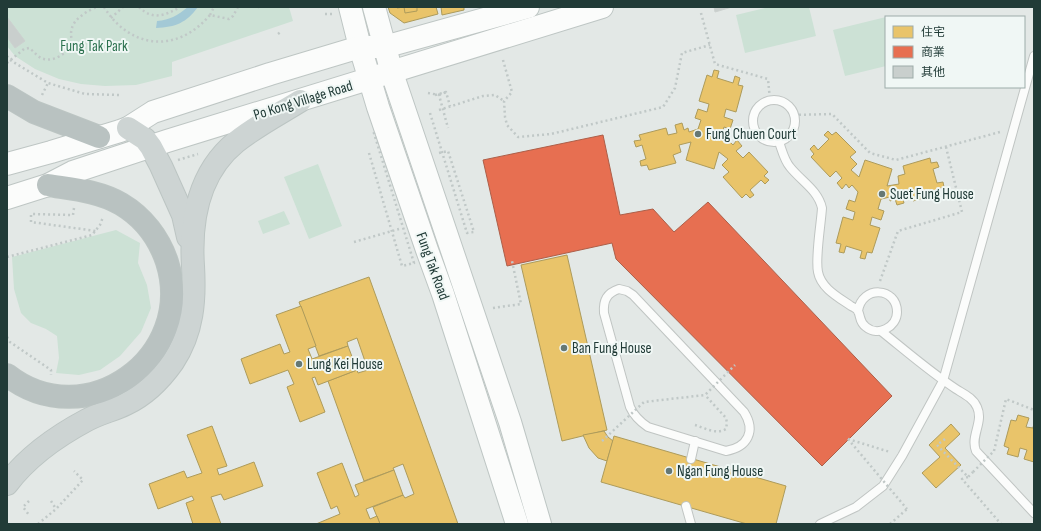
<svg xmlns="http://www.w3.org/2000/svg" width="1041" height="531" viewBox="0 0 1041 531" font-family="'Sofia Sans Condensed','Noto Sans TC',sans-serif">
<rect width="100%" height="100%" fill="#e3e8e6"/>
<g fill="#cce1d5">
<polygon points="7,7 289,7 293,21 172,62 172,76 136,85 105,86 81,84 59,79 35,69 15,56 7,46"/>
<polygon points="769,7 809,7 816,36 745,53 736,15"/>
<polygon points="886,17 886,66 845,76 833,30"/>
<polygon points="318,164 342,226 309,239 284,177"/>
<polygon points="284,211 290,224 263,234 258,221"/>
<polygon points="116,230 140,243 138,263 147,285 151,308 141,332 120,356 100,370 79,375 56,373 59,358 57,336 46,329 31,323 21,313 14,289 12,257"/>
</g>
<path fill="#a3c9d6" d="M188 7H198C186 23 176 27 156 28L157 21C170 20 178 15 188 7Z"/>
<g fill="#e9c46a" stroke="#ad9b5b">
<polygon points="388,7 436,7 438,14 404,23 390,13"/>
<polygon points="397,7 417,7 417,11 405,13 404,7 397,8"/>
<polygon points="441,7 464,7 464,10 442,15"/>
<polygon points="714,70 719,71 717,78 733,83 735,76 740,78 738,85 743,86 736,112 726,109 724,117 733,120 730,129 724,127 721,136 726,144 729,141 733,145 737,140 742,146 736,151 743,158 749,152 768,172 764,176 769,180 765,184 761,180 750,190 754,195 750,198 746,194 742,198 723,177 729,172 722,165 728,159 719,152 714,169 686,160 691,142 679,145 681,152 673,155 676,163 649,170 647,165 641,166 640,161 646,159 642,145 636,147 634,141 641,140 639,135 666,128 668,135 677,133 675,125 682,123 684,130 688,128 689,132 698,129 701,120 695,118 698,109 707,112 709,104 699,101 707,75 712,77"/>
<polygon points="828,131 832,135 836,132 856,152 850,157 857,164 851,170 859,177 865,160 892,169 887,186 899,184 898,176 905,174 903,166 930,158 931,163 937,162 939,167 933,169 937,183 943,182 944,187 938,189 940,193 913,201 911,193 902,196 904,203 897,205 895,199 890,201 890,197 881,199 878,209 884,211 881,220 872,217 870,225 880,228 872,253 867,252 865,259 860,258 862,251 846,246 844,253 839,252 841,244 836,243 843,217 853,220 855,212 846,209 849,200 855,202 858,192 852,185 849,188 846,184 842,189 837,183 842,178 836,171 830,177 811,157 814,154 810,149 814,145 818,150 829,139 824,135"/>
<polygon points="567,255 607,430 562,441 521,265"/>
<polygon points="369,277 458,524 380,524 373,507 403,495 405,498 414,494 403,464 393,468 394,470 364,481 328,381 357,370 358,373 368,370 357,338 347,342 348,346 319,356 299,302"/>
<polygon points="301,306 316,346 308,349 312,359 348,346 357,370 318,385 315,377 312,378 325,412 300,422 287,387 294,384 288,370 250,384 241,359 280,344 284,354 290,352 276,315"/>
<polygon points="1018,415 1029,418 1026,427 1033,428 1034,423 1034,462 1024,459 1027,450 1020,448 1018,457 1007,454 1009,448 1004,446 1011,420 1016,421"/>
<polygon points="951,424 960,434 945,448 961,465 936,488 922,473 940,457 929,445"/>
<polygon points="212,426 227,466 217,469 219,475 254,462 263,486 224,500 221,494 211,497 221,524 193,524 186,503 194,500 192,496 158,509 149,484 184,471 187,478 202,473 187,435"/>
<polygon points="604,431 608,437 613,441 607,461 598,458 589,448 583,435"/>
<polygon points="614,436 786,486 776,524 747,524 601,482"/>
<polygon points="342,463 355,497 359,495 355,485 394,470 403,495 366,509 370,519 377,516 380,524 316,524 340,514 337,506 331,509 317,473"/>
</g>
<polygon fill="#e76f51" stroke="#ac5f49" points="603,135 620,215 653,209 674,232 708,202 892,396 822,466 616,259 612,243 507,266 483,160"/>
<g fill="#c9cfcd" stroke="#ccd1cf">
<polygon points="714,7 732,7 715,12"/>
<polygon points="7,17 25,41 15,48 7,37"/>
</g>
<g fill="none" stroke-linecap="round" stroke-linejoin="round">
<defs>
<g id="lane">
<circle cx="774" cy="121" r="21"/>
<path d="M779 142C782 150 784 160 790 167 801 181 818 190 822 208 821 224 815 258 818 272 821 288 838 297 851 306 853 307 857 309 858 311 861 317 859 322 866 327 878 337 897 327 897 312 897 287 862 285 858 311"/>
<path d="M619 289 627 291 633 295 744 412C756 431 748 447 726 451L648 427C639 421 634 416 630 407L604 313C603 300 607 293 619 289Z"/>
<path d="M881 331C906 351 930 372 956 389 964 394 973 398 977 407 984 422 970 436 976 451L1034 513"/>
<polyline points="691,459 695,441"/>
<polyline points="686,506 691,524"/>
<polyline points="820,524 856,507 883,486 902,456 943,381 1034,56"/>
</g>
<g id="secondary">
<polyline points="350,7 360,47 378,107 427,250 443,294 517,524"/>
<polyline points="374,7 392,73 510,422 540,524"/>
<polyline points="7,164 51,152 120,131 128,128 153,112 270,74 360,47 384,47 528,7"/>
<polyline points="7,198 48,185 73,172 167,141 602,7"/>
</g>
<g id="primary">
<polyline points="128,128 145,139 151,147 161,166 183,215 188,237"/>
<path d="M7 484C28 456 57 436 87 420 100 413 114 410 126 404 145 395 161 379 173 362 193 332 195 300 193 266 190 220 199 172 236 142 256 126 279 114 300 101"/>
</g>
<g id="highway">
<polyline points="7,96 34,112 99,137"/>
<path d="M7 375C86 437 197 357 167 262 159 238 143 217 121 204 99 191 72 189 48 185"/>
</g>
</defs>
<use href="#lane" stroke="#c0c5c3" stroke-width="10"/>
<use href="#secondary" stroke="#bec6c4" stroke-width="24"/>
<use href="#primary" stroke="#bcc5c3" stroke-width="24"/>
<use href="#highway" stroke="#bcc5c3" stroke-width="24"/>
<g stroke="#c0c8c7" stroke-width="2.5" stroke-dasharray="2 3" stroke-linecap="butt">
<path d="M104 7C130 49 177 54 210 15L229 19 233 16 238 7"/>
<path d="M139 7C153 21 166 15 180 7"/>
<polyline points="258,7 259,7"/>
<polyline points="701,13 715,64 768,79 770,100"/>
<polyline points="325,14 332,14"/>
<polyline points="210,15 214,7"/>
<polyline points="111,18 123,7"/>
<polyline points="278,34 282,31"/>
<polyline points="7,56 10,60 48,83 85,94 120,95"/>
<polyline points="503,60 512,92 504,101 505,117 507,125 518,137 551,134 663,107 675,88 682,53 710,45"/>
<path d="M7 63 24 49 29 48C34 51 38 58 44 59 54 62 68 53 71 43 72 38 70 33 72 28 74 19 89 9 98 7"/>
<polyline points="428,93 439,95 448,128"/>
<polyline points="42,95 48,83"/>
<polyline points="439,95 446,92"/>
<polyline points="794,115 832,114 870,153 896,160 1000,132"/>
<polyline points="439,153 448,151"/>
<polyline points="178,160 198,154"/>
<polyline points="74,208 73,215 31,214 31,222 96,231"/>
<polyline points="354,242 399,229"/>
<polyline points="7,257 92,235 100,225 103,217"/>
<polyline points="880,281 898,231 962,212 946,147"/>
<polyline points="493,308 521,304 512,261"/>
<polyline points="7,337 10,342 51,370 51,375"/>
<path d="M695 425C705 428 716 435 726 429L727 423 726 418 705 395"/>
<polyline points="848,439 890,452"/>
<polyline points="945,439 937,445 968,477 973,472"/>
<polyline points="994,451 1006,399 1034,410"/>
<polyline points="968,477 962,479 1001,524"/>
<polyline points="29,501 23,507 29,515"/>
<polyline points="51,501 56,509"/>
<polyline points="38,524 56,509 83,480 74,471"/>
<polyline points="890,524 907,509"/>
</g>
<use href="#lane" stroke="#fbfcfb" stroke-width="8"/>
<use href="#secondary" stroke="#fbfcfb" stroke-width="22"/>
<use href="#primary" stroke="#cdd4d3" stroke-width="22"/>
<use href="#highway" stroke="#b9c2c1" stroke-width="22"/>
<g stroke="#c0c8c7" stroke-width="2.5" stroke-dasharray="2 3" stroke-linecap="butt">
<polyline points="435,95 446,92 450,106"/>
<polyline points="439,110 483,96 495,95 504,101"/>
<polyline points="430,113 467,233 474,232 448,151"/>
<polyline points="369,153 402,266 414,263 373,130"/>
<polyline points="848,439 907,509"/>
<polyline points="602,441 644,402 705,395 735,365"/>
<polyline points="973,472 994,451"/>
</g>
</g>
<g fill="#657874" stroke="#f0f7f5" stroke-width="1.5">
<circle cx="698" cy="134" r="4"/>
<circle cx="882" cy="194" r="4"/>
<circle cx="564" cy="348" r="4"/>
<circle cx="299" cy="364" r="4"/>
<circle cx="669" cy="471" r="4"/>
</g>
<g text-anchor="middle" stroke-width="4" stroke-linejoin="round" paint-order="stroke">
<g font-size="15" fill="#2c714f" stroke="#f0f7f5">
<text x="94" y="51">Fung Tak Park</text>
</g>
<g font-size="15" fill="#213b37" stroke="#f0f7f5">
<text transform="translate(303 100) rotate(-17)" y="5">Po Kong Village Road</text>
<text transform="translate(433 266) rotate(70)" y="5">Fung Tak Road</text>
</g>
<g font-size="15" fill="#213b37" stroke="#f0f7f5" text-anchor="start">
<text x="706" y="139">Fung Chuen Court</text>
<text x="890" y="199">Suet Fung House</text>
<text x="572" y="353">Ban Fung House</text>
<text x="307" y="369">Lung Kei House</text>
<text x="677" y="476">Ngan Fung House</text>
</g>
</g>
<rect width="1041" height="531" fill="none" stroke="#213b37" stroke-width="16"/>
<rect x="885" y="16" width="140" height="72" fill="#f0f7f5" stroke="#9daca9"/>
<rect x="893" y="26" width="20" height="12" fill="#e9c46a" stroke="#9daca9"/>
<text x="921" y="36" font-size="12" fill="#213b37">住宅</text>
<rect x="893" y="46" width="20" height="12" fill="#e76f51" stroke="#9daca9"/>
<text x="921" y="56" font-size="12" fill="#213b37">商業</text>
<rect x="893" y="66" width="20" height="12" fill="#c9cfcd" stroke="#9daca9"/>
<text x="921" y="76" font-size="12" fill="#213b37">其他</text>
</svg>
